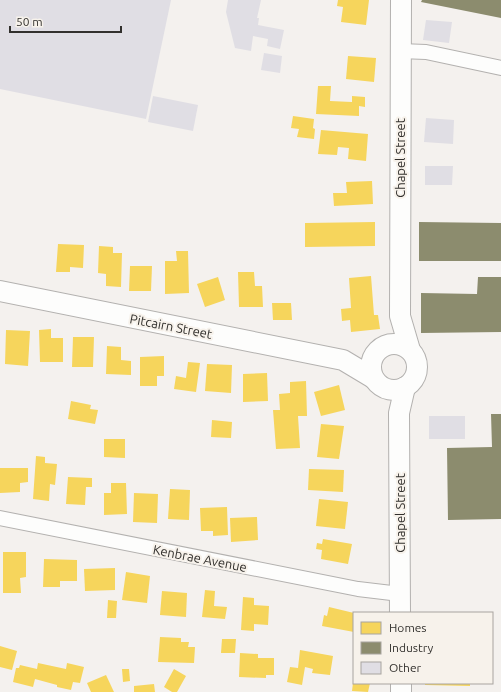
<svg xmlns="http://www.w3.org/2000/svg" width="501" height="692" viewBox="0 0 501 692" font-family="Ubuntu,sans-serif">
<rect width="100%" height="100%" fill="#f4f1ee"/>
<g fill="#f6d55c">
<polygon points="338,0 369,0 366,25 341,22 343,7 337,6"/>
<polygon points="348,56 376,58 374,82 346,79"/>
<polygon points="318,86 331,86 330,101 352,102 352,96 365,97 365,107 359,106 359,116 316,114"/>
<polygon points="293,116 314,119 313,128 315,129 314,139 297,137 299,129 291,128"/>
<polygon points="321,130 368,134 366,161 348,159 349,148 338,147 337,155 318,154"/>
<polygon points="372,181 373,204 334,206 333,193 347,193 346,182"/>
<polygon points="375,222 375,246 305,247 305,223"/>
<polygon points="58,244 84,245 83,268 70,267 70,272 56,272"/>
<polygon points="99,246 113,247 113,253 122,253 121,287 106,286 106,274 98,273"/>
<polygon points="176,251 188,251 189,293 165,294 165,261 177,261"/>
<polygon points="130,266 152,266 151,291 129,291"/>
<polygon points="238,272 254,272 255,286 262,286 263,307 239,307"/>
<polygon points="371,276 374,315 378,315 380,329 351,332 350,320 342,321 341,309 351,308 349,278"/>
<polygon points="218,277 225,300 205,307 197,284"/>
<polygon points="272,303 291,303 292,320 273,320"/>
<polygon points="51,329 51,338 63,338 63,362 40,362 39,330"/>
<polygon points="6,330 30,331 28,366 5,364"/>
<polygon points="73,337 94,337 93,367 72,367"/>
<polygon points="107,346 121,347 121,360 131,361 131,375 106,374"/>
<polygon points="164,356 164,376 157,376 157,386 140,386 140,357"/>
<polygon points="188,362 200,363 196,392 174,389 176,376 186,378"/>
<polygon points="207,364 232,365 231,393 205,391"/>
<polygon points="267,373 268,401 243,402 243,374"/>
<polygon points="306,381 307,416 298,416 300,448 276,449 273,410 280,410 279,394 290,393 290,382"/>
<polygon points="339,385 345,410 321,416 314,392"/>
<polygon points="71,401 91,405 90,409 98,410 95,424 68,419"/>
<polygon points="212,420 232,422 231,438 211,437"/>
<polygon points="321,424 344,426 339,459 317,457"/>
<polygon points="104,439 125,439 125,458 104,457"/>
<polygon points="36,456 45,457 45,463 57,464 55,485 50,484 49,501 33,499"/>
<polygon points="0,468 28,468 28,482 20,483 20,492 0,493"/>
<polygon points="309,469 344,470 343,492 308,490"/>
<polygon points="68,477 92,478 92,487 86,487 85,505 66,504"/>
<polygon points="111,483 126,483 127,514 104,515 104,493 111,493"/>
<polygon points="170,489 190,490 189,520 168,519"/>
<polygon points="134,493 158,494 157,523 133,522"/>
<polygon points="319,499 348,502 345,529 316,526"/>
<polygon points="227,507 228,535 213,536 213,531 201,531 200,508"/>
<polygon points="257,517 258,540 231,542 230,518"/>
<polygon points="323,539 352,544 348,564 321,559 322,550 316,549 317,543 322,544"/>
<polygon points="3,552 26,552 26,577 20,578 21,593 3,593"/>
<polygon points="44,559 77,560 77,581 60,581 60,587 43,587"/>
<polygon points="115,568 115,590 85,591 84,569"/>
<polygon points="126,572 150,576 147,603 122,600"/>
<polygon points="205,590 215,591 214,606 227,607 225,619 202,617"/>
<polygon points="162,591 187,593 186,617 160,615"/>
<polygon points="243,597 254,598 254,605 269,606 268,625 254,624 254,631 241,630"/>
<polygon points="108,600 117,601 116,618 107,618"/>
<polygon points="329,607 354,613 354,632 322,626 324,615 327,616"/>
<polygon points="160,637 181,638 181,642 189,642 188,647 195,647 194,663 158,662"/>
<polygon points="222,639 236,639 235,653 221,653"/>
<polygon points="0,646 17,651 12,670 0,667"/>
<polygon points="300,650 333,656 330,675 312,673 313,669 305,667 302,685 287,682 290,667 298,668"/>
<polygon points="240,653 258,654 258,658 274,658 274,675 266,675 266,678 239,677"/>
<polygon points="38,663 66,669 67,663 84,667 80,683 73,682 71,690 57,687 57,685 35,679 33,687 13,682 16,668 19,668 20,665 37,669"/>
<polygon points="122,669 129,669 130,681 123,682"/>
<polygon points="174,669 186,676 177,692 172,692 164,687"/>
<polygon points="106,675 114,692 91,692 87,683"/>
<polygon points="353,683 370,683 368,692 352,691"/>
<polygon points="425,683 470,683 470,686 425,685"/>
<polygon points="154,684 155,692 134,692 134,686"/>
</g>
<g fill="#8c8c6e">
<polygon points="422,0 501,0 501,18 421,2"/>
<polygon points="419,222 501,223 501,261 419,261"/>
<polygon points="478,277 501,277 501,332 421,333 421,293 477,294"/>
<polygon points="491,414 501,414 501,519 448,520 447,448 492,447"/>
</g>
<g fill="#e0dee4">
<polygon points="0,0 171,0 146,119 0,89"/>
<polygon points="228,0 261,0 257,18 259,18 258,25 284,30 280,49 267,46 268,39 253,36 251,51 235,48 226,12"/>
<polygon points="426,20 452,22 449,43 423,40"/>
<polygon points="264,53 282,56 280,73 261,70"/>
<polygon points="153,96 198,105 193,131 148,122"/>
<polygon points="426,118 454,120 453,144 424,142"/>
<polygon points="425,166 453,166 452,185 425,185"/>
<rect x="429" y="416" width="36" height="23"/>
</g>
<g fill="none" stroke-linecap="round" stroke-linejoin="round">
<defs>
<g id="street">
<polyline points="400,51 426,52 501,68"/>
<polyline points="0,518 358,589 400,594"/>
</g>
<g id="secondary">
<polyline points="401,0 400,316 410,350"/>
<polyline points="0,291 343,360 373,378"/>
<circle cx="394" cy="367" r="23"/>
<polyline points="400,613 399,413 405,387"/>
<polyline points="401,683 401,692"/>
</g>
</defs>
<use href="#street" stroke="#b3b1af" stroke-width="16"/>
<use href="#secondary" stroke="#b3b1af" stroke-width="22"/>
<use href="#street" stroke="#fdfdfc" stroke-width="14"/>
<use href="#secondary" stroke="#fdfdfc" stroke-width="20"/>
</g>
<g text-anchor="middle" stroke-width="4" stroke-linejoin="round" paint-order="stroke">
<g font-size="13" fill="#32302d" stroke="#f7f2eb">
<text transform="translate(400 158) rotate(-90)" y="5">Chapel Street</text>
<text transform="translate(171 326) rotate(11)" y="5">Pitcairn Street</text>
<text transform="translate(400 513) rotate(-90)" y="5">Chapel Street</text>
<text transform="translate(200 558) rotate(11)" y="5">Kenbrae Avenue</text>
</g>
</g>
<rect x="353" y="612" width="140" height="72" fill="#f7f2eb" stroke="#a8a49f"/>
<rect x="361" y="622" width="20" height="12" fill="#f6d55c" stroke="#a8a49f"/>
<text x="389" y="632" font-size="12" fill="#32302d">Homes</text>
<rect x="361" y="642" width="20" height="12" fill="#8c8c6e" stroke="#a8a49f"/>
<text x="389" y="652" font-size="12" fill="#32302d">Industry</text>
<rect x="361" y="662" width="20" height="12" fill="#e0dee4" stroke="#a8a49f"/>
<text x="389" y="672" font-size="12" fill="#32302d">Other</text>
<path d="M10 26v6h111v-6" fill="none" stroke="#32302d" stroke-width="2"/>
<text x="16" y="26" font-size="12" fill="#32302d" stroke="#f7f2eb" stroke-width="3" paint-order="stroke">50 m</text>
</svg>
